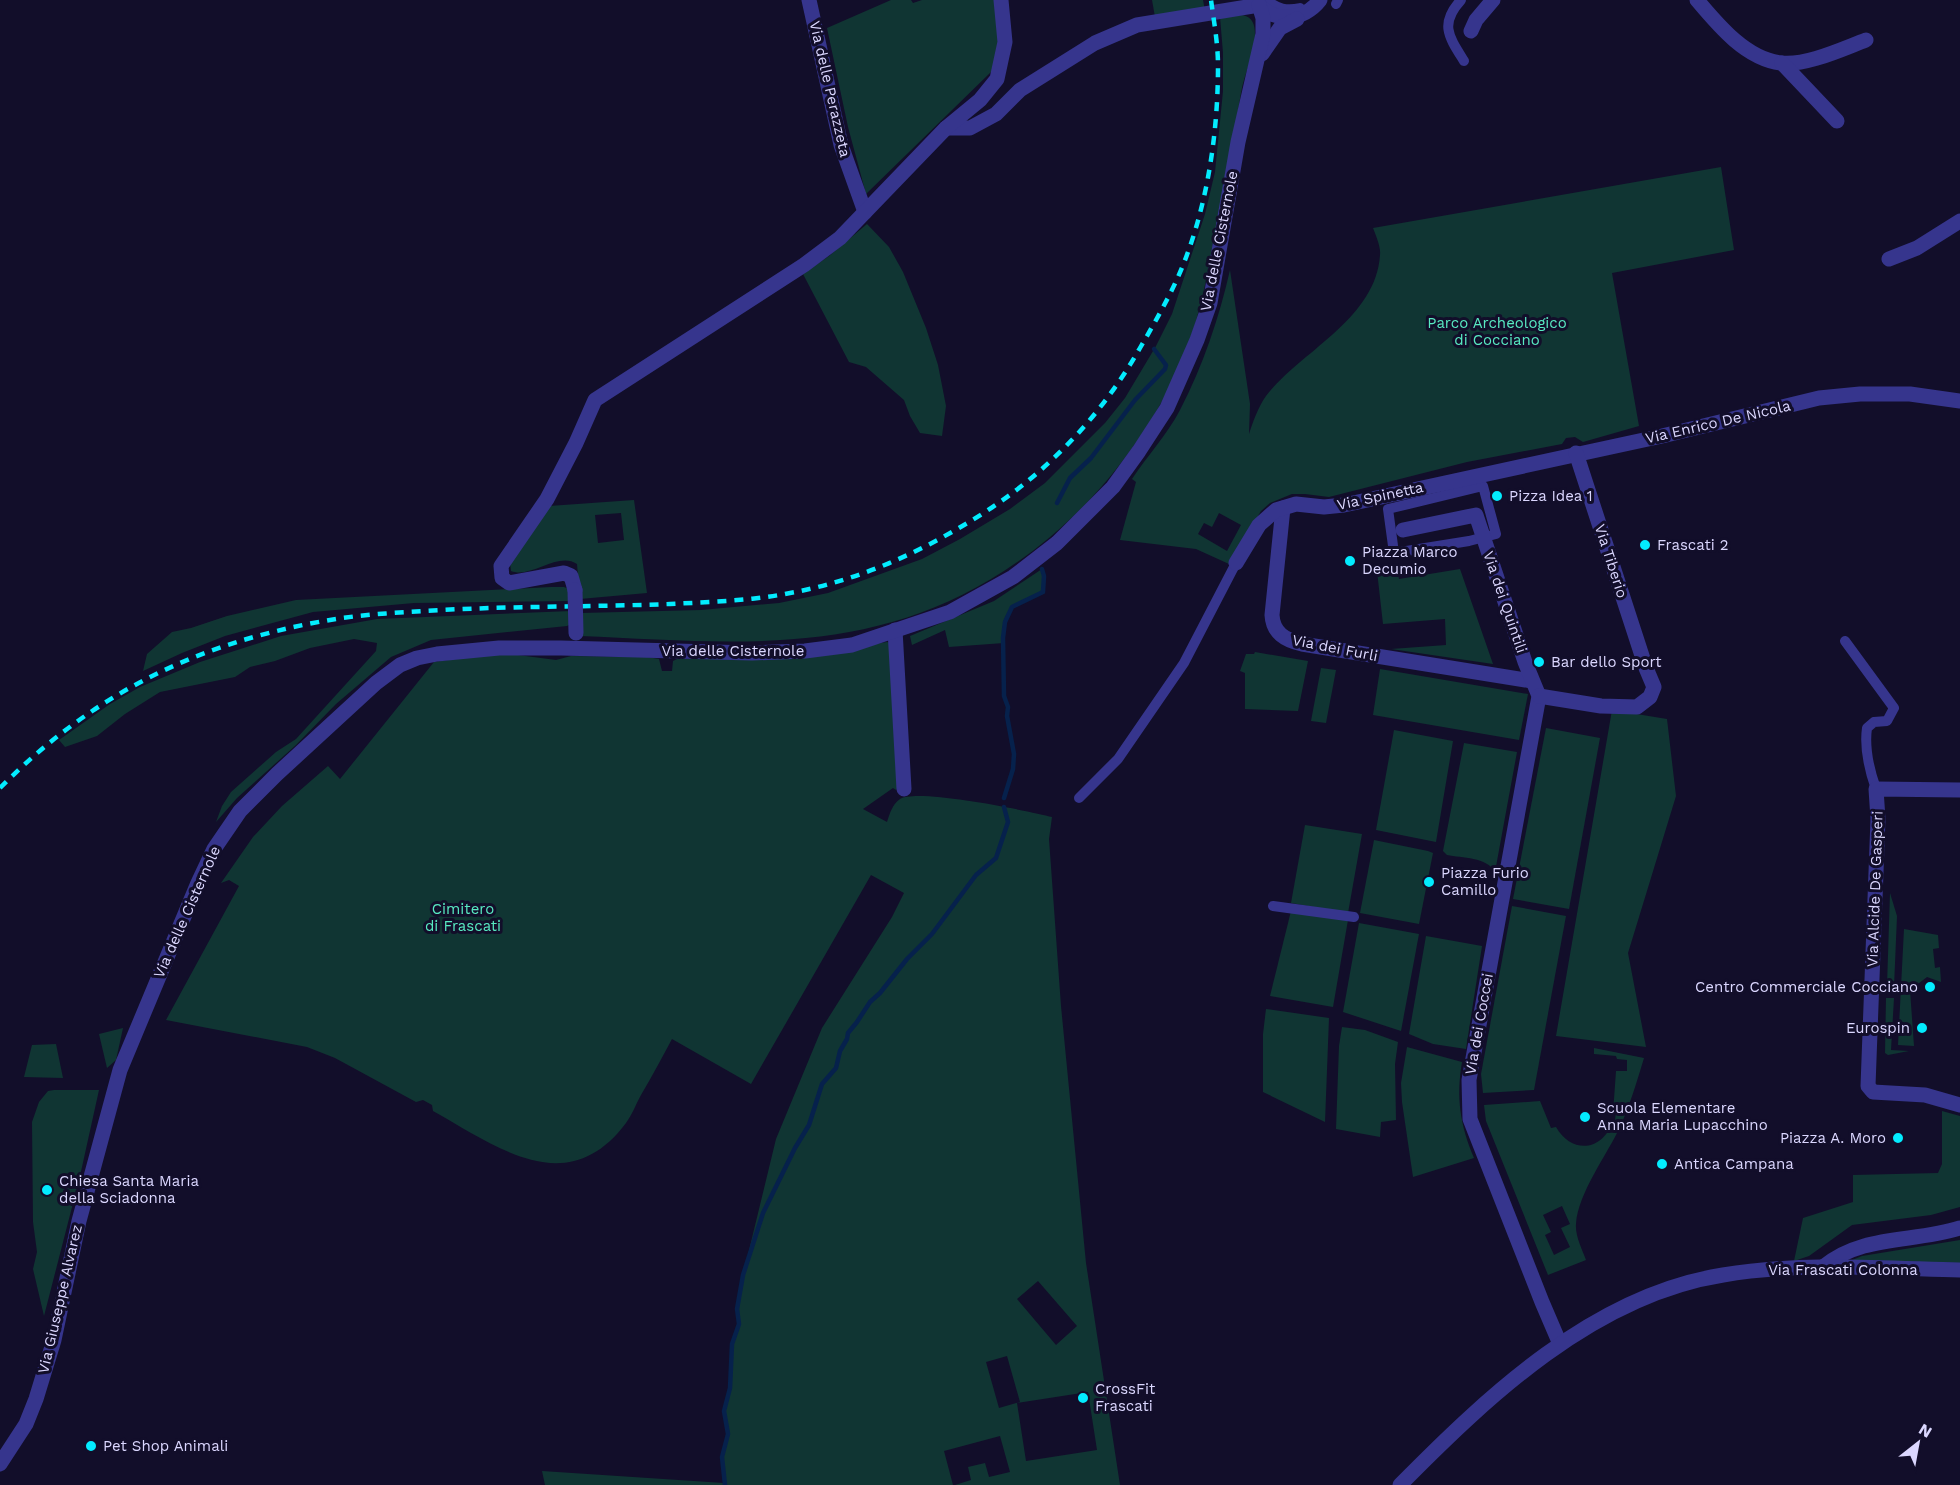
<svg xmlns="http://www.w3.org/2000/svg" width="1960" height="1485" viewBox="0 0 1960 1485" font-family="'Work Sans',sans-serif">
<rect width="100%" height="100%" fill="#120e2a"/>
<g fill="#103533" fill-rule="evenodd">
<polygon points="891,0 911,0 913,3 922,0 995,0 999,46 992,71 866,194 848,127 827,28"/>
<polygon points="1152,0 1203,0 1205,11 1155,17"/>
<path d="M1242 15C1253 17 1255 25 1255 35 1255 53 1244 74 1241 93 1233 141 1224 189 1214 237 1209 265 1204 294 1196 321 1187 352 1173 383 1157 410 1116 479 1060 538 991 579 860 658 726 642 580 636L581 613 701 610 779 603 828 593 922 559 960 539 1010 509 1045 483 1105 423 1125 398 1156 346 1172 314 1205 214 1215 172 1223 91V53L1220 17Z"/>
<path d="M1721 167 1734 250 1612 273 1639 426 1583 442 1575 437 1566 438 1562 444 1467 462 1329 497 1305 494H1292L1270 503 1261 511 1229 564 1196 549 1120 540 1136 482 1132 479C1147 456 1167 435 1180 410 1203 366 1219 318 1230 270L1250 404 1249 434C1253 422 1258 407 1266 396 1301 351 1376 319 1380 255 1381 247 1376 236 1373 228ZM1219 513 1241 525 1227 551 1198 534 1204 523 1212 527Z"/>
<polygon points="867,224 889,247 903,272 926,328 938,365 946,406 942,436 920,433 910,416 904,400 866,367 849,362 803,274 829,256"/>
<path d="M634 500 647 593 580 599 577 564C558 551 531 579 511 571L510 563 549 506ZM621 513 624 540 598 543 595 515Z"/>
<path d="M1042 569 1044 576 1043 592C1019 605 997 606 1004 643L949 647 945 630 912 645 910 636 994 601Z"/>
<polygon points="1397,569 1399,579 1460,569 1493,664 1391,649 1446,645 1445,619 1383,624 1377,571"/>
<polygon points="551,587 564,587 569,589 571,601 414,603 313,612 225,636 182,653 143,671 147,654 172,632 191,628 227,616 296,600"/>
<polygon points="571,611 572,623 567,626 431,640 391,657 336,704 296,745 237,798 216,822 222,806 231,792 276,752 296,739 376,651 377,643 354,639 310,648 275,661 250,667 235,677 160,692 125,714 97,736 65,747 59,740 110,704 140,687 200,662 281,636 377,619"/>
<path d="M887 642 890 643 898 787 896 790 893 788 863 809 887 822C890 813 892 805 900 799 918 788 1028 811 1052 817L1049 839 1061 1006 1086 1263 1120 1485H955L971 1480 968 1467 985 1463 989 1477 1010 1472 1000 1436 944 1451 953 1485H545L542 1471 724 1483 722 1457 728 1434 723 1415 730 1388 732 1344 739 1324 737 1309 743 1275 776 1139 822 1028 892 917 904 893 871 875 751 1084 672 1039C662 1058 652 1076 641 1095 636 1104 632 1115 626 1123 567 1202 496 1146 433 1111L432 1105 423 1100 416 1102 335 1058 307 1047 166 1020 239 886 229 880 221 883 253 837 282 806 328 766 340 779 434 662 486 655H518L556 660 571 656 647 657 659 659 662 671H672L673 661 677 659H783ZM1038 1281 1077 1326 1056 1345 1017 1299ZM1007 1356 1020 1402 999 1408 986 1362ZM1088 1392 1097 1450 1026 1461 1017 1403Z"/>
<polygon points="1255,652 1308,661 1298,711 1245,709 1245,673 1240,671 1246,654 1254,654"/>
<polygon points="1321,668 1336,670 1326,723 1311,721"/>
<polygon points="1380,669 1528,694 1519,740 1373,715"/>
<polygon points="1612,710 1667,719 1676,796 1628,953 1646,1047 1556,1036"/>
<polygon points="1546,728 1600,738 1569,909 1513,899"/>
<polygon points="1394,730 1453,741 1436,842 1376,830"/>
<path d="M1464 743 1517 752 1495 872C1487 857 1462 858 1447 855L1443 851Z"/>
<polygon points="1305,825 1362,834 1348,913 1291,903"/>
<polygon points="1374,840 1428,851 1433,853 1419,924 1360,913"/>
<polygon points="1890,893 1897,916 1894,987 1887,986"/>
<polygon points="1512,906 1566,916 1534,1090 1483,1093 1481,1074"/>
<polygon points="1291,911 1348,920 1333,1007 1270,996"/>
<polygon points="1359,923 1419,934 1401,1031 1343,1012"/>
<polygon points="1904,929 1938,935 1939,948 1933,949 1935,968 1940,967 1941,982 1927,977 1910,990 1914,1046 1898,1045"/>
<polygon points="1426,936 1482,946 1466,1049 1433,1044 1409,1034"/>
<polygon points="1886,998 1894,998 1891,1050 1909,1051 1888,1055 1885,1053"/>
<polygon points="1266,1009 1329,1018 1325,1122 1263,1092 1263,1034"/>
<polygon points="1342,1027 1365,1030 1398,1042 1395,1064 1396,1120 1381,1122 1380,1137 1336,1129 1339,1046"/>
<polygon points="123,1028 116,1060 107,1068 99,1034"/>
<polygon points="56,1044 63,1078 24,1077 32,1045"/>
<path d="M1407 1047 1462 1062C1456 1097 1460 1125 1474 1158L1413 1177 1402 1102 1401 1083Z"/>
<path d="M1594 1048 1644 1058C1637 1081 1630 1105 1620 1127 1607 1155 1578 1193 1576 1224 1575 1236 1582 1249 1586 1260L1548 1275 1486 1121 1484 1105 1540 1101 1551 1128 1556 1127C1572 1155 1604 1151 1613 1120H1615L1616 1113H1613L1616 1071H1627V1060L1617 1059 1616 1056 1594 1054ZM1562 1206 1570 1224 1561 1228 1570 1247 1554 1255 1545 1235 1551 1232 1543 1215Z"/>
<polygon points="54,1090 99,1090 80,1176 44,1316 33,1269 37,1252 33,1222 32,1122 39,1102 48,1091"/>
<polygon points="1942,1111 1960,1116 1960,1207 1931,1215 1852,1225 1809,1256 1794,1261 1803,1218 1853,1202 1853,1175 1938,1173 1942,1164"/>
<polygon points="1960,1240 1960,1263 1852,1260 1862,1256"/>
</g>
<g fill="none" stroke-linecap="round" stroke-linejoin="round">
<g stroke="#06214c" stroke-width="4.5">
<polyline points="1057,503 1070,478 1091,458 1135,400 1165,369 1166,365 1154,349"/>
<polyline points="1004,798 1013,769 1014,754 1007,716 1008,707 1004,696 1003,638 1005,622 1012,607 1043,592 1044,576 1042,569"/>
<polyline points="725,1485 722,1457 728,1434 724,1411 730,1388 732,1344 739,1324 737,1309 743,1275 763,1213 795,1148 809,1125 822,1084 836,1068 840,1051 847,1039 848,1033 857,1022 870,1002 880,993 907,959 932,934 976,875 996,858 1008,822 1004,807"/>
</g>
<g stroke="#36358d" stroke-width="10">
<path d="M1267 0C1277 9 1287 11 1300 8"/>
<path d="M1461 0C1439 24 1449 37 1464 61"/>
<polyline points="1336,4 1338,0"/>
<polygon points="1483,486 1496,534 1469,541 1394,553 1388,509"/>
<path d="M1845 641 1894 708 1887 721 1874 722 1867 728C1864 749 1869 769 1876 789"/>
<polyline points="1079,798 1118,759 1184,663 1236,563"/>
<polyline points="1273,906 1354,917"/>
</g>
<g stroke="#36358d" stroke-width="15">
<polyline points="809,0 841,145 865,212"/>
<path d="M1697 0C1718 25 1746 59 1781 63 1806 66 1842 49 1866 40"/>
<path d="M1257 2C1273 24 1304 21 1320 0"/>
<polyline points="1471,31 1476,20 1493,0"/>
<polyline points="1262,54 1280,28 1297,19"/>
<polyline points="1782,63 1837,121"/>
<polyline points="946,128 970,128 996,114 1020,90 1095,43 1137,25 1259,5"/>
<polyline points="1889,259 1917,248 1960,221"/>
<path d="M1283 508 1272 615C1273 633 1285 640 1302 644L1532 681"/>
<polyline points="1403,530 1476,515 1525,662 1539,696 1469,1080 1470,1119 1542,1302 1560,1344"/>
<polyline points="1236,563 1259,525 1276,510 1296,504 1324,507 1344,505 1662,436 1819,398 1860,394 1910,394 1960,401"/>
<polyline points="575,590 571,576 564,573 509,583 502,578 501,566 547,499 576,443 595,400 804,265 840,238 946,128 980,100 997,79 1005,42 1001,0"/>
<polyline points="895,630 904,789"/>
<polyline points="1539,696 1601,706 1637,707 1650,697 1654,687 1646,668 1576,453"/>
<polyline points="1960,790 1876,789 1878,819 1868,1086 1873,1092 1925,1095 1960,1105"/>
<path d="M1823 1267C1862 1234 1914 1243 1960 1228"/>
<polyline points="0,1464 26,1424 36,1399 54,1340 79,1221 120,1070 198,883 214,849 240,811 277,774 376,683 400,665 417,658 437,654 499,648 561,648 752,653 805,651 852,645 950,612 1013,577 1057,543 1113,487 1139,451 1167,408 1197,340 1210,303 1238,142 1263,34 1263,18 1259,5"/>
</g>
<path stroke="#36358d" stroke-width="15" d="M1400 1485C1488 1396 1594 1295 1723 1275 1801 1262 1881 1268 1960 1270"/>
<path stroke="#03ecff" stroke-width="4.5" stroke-dasharray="9 8" stroke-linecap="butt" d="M0 788C93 694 195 644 324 621 356 615 390 613 423 611 505 606 588 607 670 604 708 602 747 601 785 594 858 581 920 553 982 514 1047 473 1102 415 1140 348 1158 317 1176 286 1188 252 1209 194 1218 128 1218 66 1218 44 1214 22 1211 0"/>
<polyline stroke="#36358d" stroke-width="15" points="575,590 576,633"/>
</g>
<g fill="#03ecff" stroke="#120e2a" stroke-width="2">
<circle cx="1497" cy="496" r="6"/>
<circle cx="1645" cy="545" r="6"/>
<circle cx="1350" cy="561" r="6"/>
<circle cx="1539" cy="662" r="6"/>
<circle cx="1429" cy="882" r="6"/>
<circle cx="1930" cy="987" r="6"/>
<circle cx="1922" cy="1028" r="6"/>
<circle cx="1585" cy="1117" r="6"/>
<circle cx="1898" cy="1138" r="6"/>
<circle cx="1662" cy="1164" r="6"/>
<circle cx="47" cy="1190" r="6"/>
<circle cx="1083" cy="1398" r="6"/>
<circle cx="91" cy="1446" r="6"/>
</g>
<g text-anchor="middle" stroke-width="6" stroke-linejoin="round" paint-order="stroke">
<g font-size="15" fill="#dbd7ff" stroke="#120e2a">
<text transform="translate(830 89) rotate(77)" y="5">Via delle Perazzeta</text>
<text transform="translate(1219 241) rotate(-79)" y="5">Via delle Cisternole</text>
<text transform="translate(1718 422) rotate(-13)" y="5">Via Enrico De Nicola</text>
<text transform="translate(1380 496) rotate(-12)" y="5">Via Spinetta</text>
<text transform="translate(1611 561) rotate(72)" y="5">Via Tiberio</text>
<text transform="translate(1505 602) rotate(71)" y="5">Via dei Quintili</text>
<text transform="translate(1335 648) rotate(11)" y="5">Via dei Furli</text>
<text x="733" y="656">Via delle Cisternole</text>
<text transform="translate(1875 889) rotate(-88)" y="5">Via Alcide De Gasperi</text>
<text transform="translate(187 912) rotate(-66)" y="5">Via delle Cisternole</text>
<text transform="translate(1479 1024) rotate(-80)" y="5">Via dei Coccei</text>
<text x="1843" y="1275">Via Frascati Colonna</text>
<text transform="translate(60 1299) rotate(-77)" y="5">Via Giuseppe Alvarez</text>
</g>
<g font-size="15" fill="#58eac2" stroke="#120e2a">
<text x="1497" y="328">Parco Archeologico<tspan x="1497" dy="17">di Cocciano</tspan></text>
<text x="463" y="914">Cimitero<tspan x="463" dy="17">di Frascati</tspan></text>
</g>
<g font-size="15" fill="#dbd7ff" stroke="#120e2a" text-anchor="start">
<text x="1509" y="501">Pizza Idea 1</text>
<text x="1657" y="550">Frascati 2</text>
<text x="1362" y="557">Piazza Marco<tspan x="1362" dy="17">Decumio</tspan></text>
<text x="1551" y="667">Bar dello Sport</text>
<text x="1441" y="878">Piazza Furio<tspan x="1441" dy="17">Camillo</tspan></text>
<text x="1918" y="992" text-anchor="end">Centro Commerciale Cocciano</text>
<text x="1910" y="1033" text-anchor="end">Eurospin</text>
<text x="1597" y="1113">Scuola Elementare<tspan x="1597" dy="17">Anna Maria Lupacchino</tspan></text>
<text x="1886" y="1143" text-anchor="end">Piazza A. Moro</text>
<text x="1674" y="1169">Antica Campana</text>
<text x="59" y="1186">Chiesa Santa Maria<tspan x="59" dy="17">della Sciadonna</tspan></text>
<text x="1095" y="1394">CrossFit<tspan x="1095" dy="17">Frascati</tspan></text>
<text x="103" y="1451">Pet Shop Animali</text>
</g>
</g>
<g transform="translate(1918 1443) rotate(31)" stroke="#120e2a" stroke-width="4.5" paint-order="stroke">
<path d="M0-4.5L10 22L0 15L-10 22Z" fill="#dbd7ff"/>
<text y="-9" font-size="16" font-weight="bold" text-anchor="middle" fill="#dbd7ff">N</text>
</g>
</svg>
